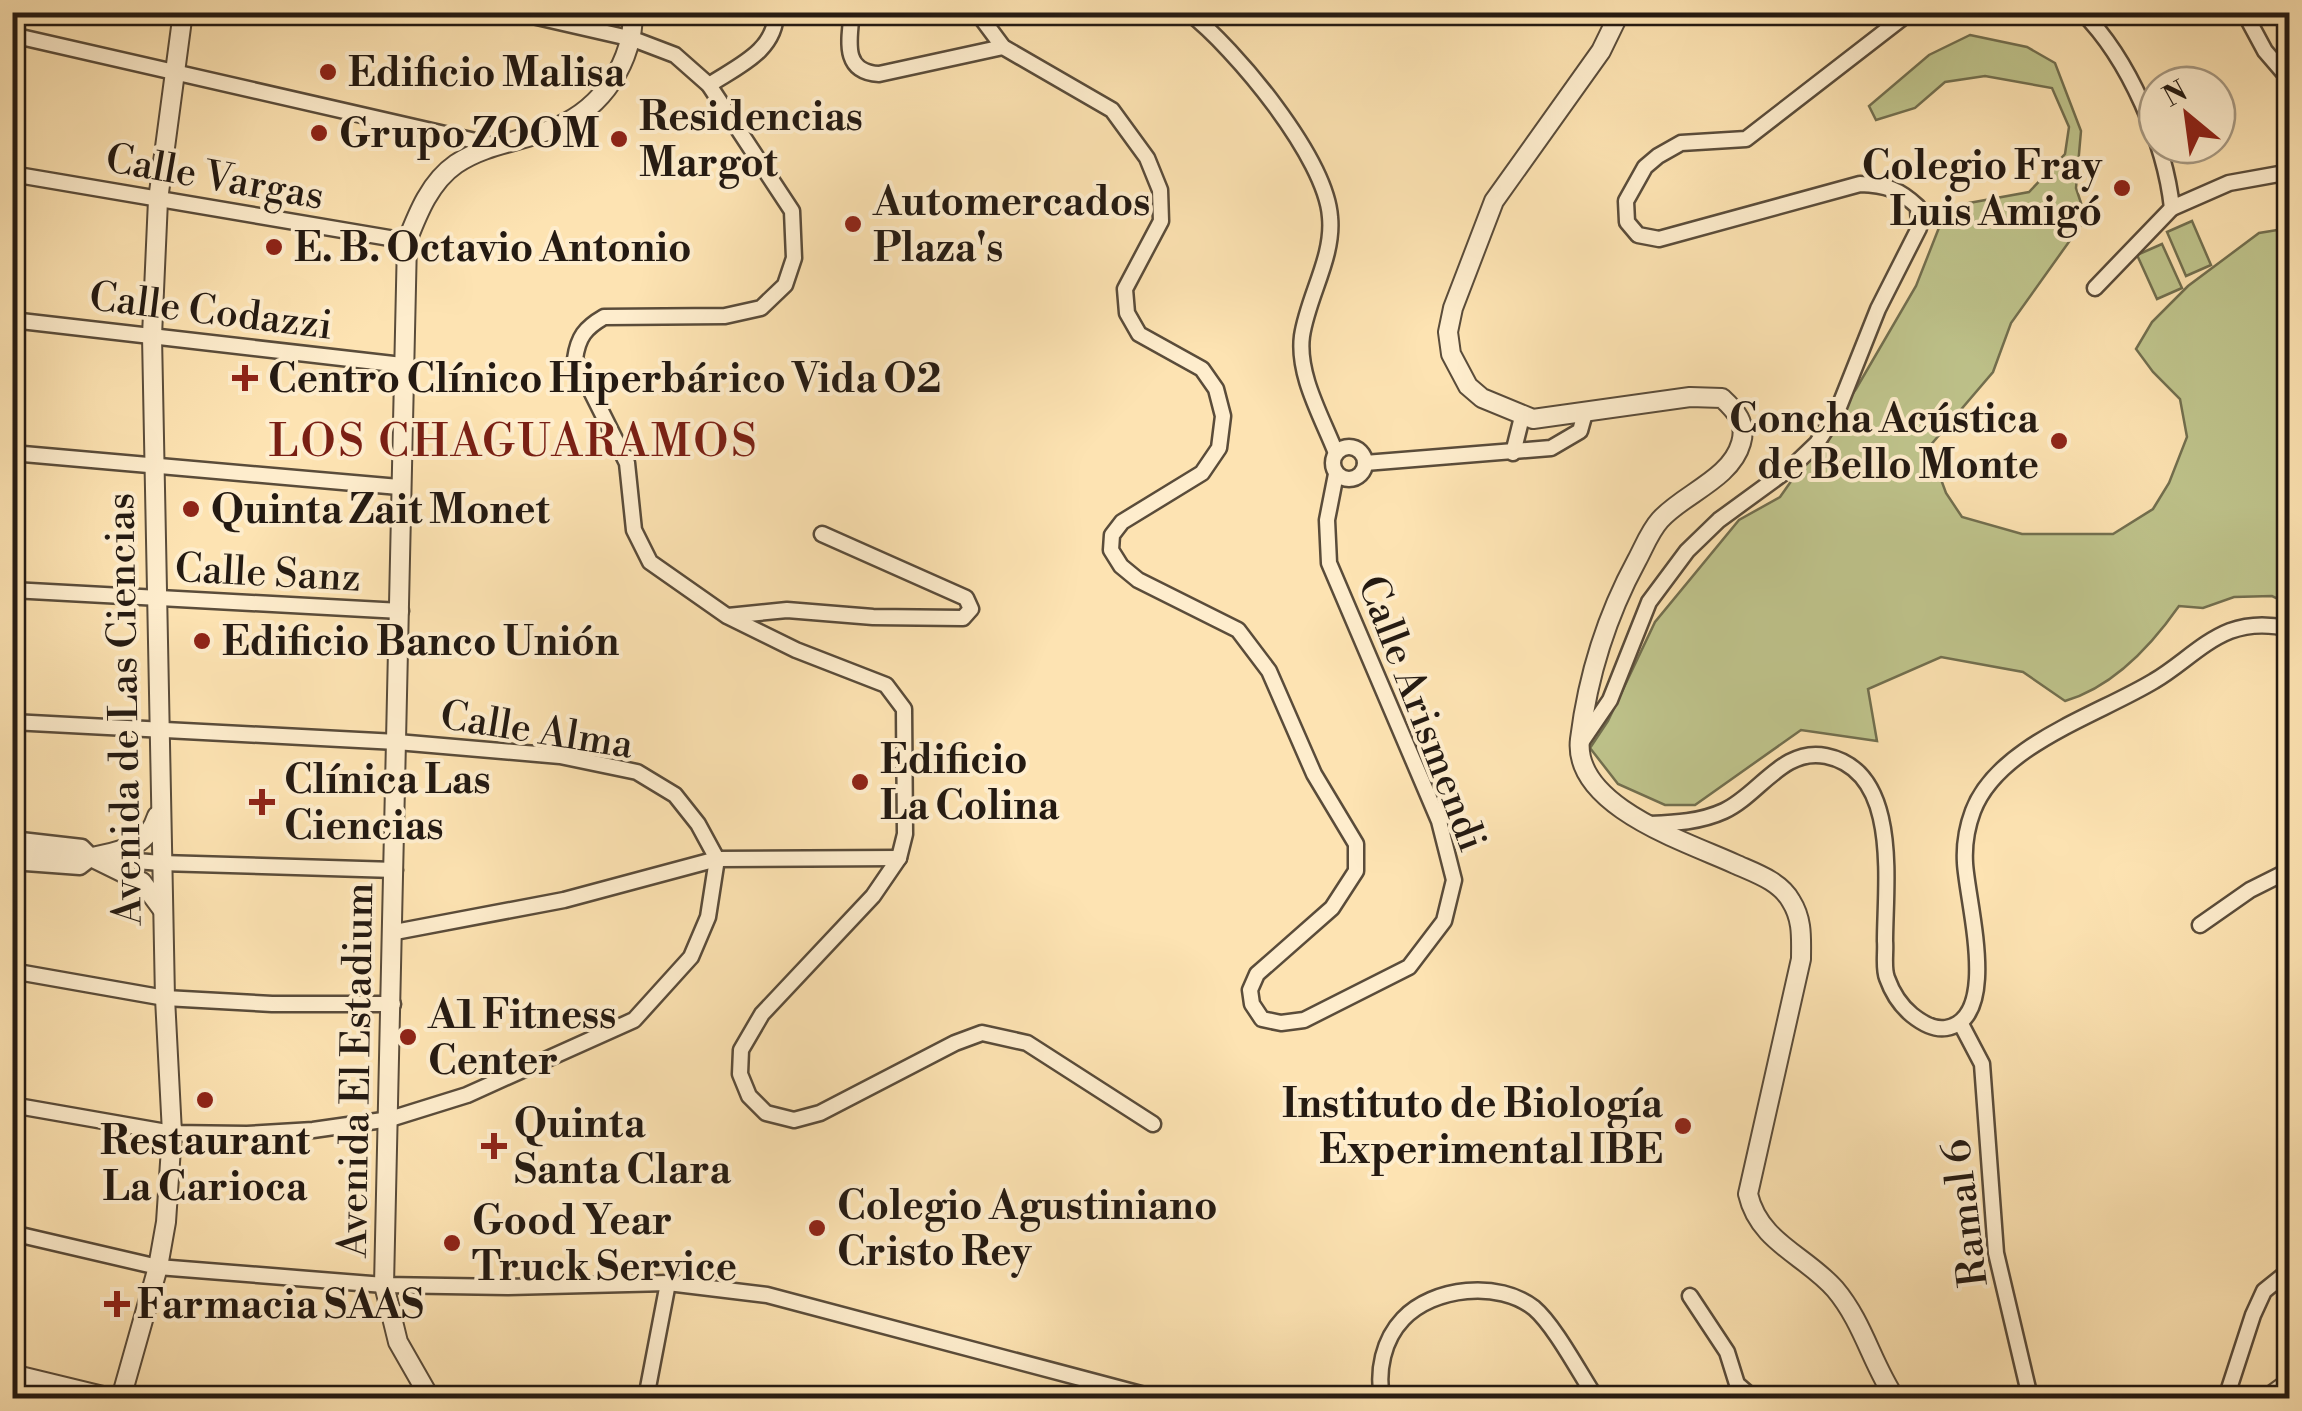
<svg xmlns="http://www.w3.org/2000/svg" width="2302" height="1411" viewBox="0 0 2302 1411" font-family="'Libre Bodoni',serif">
<rect width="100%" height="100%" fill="#fde3b2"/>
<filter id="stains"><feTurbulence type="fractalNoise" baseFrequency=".002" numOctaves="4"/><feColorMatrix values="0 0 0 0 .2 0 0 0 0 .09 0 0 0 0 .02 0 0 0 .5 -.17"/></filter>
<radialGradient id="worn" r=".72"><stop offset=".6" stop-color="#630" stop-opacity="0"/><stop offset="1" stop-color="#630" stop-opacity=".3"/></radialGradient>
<g fill="#bfc48c" stroke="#726f4f" stroke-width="2.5">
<path d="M1970 35 2027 47 2055 63 2081 131 2076 188 2086 218 2011 323 1993 372 1929 447 1946 493 1962 517 2022 534H2113L2153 509 2169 483 2187 437 2180 399 2153 372 2136 349 2152 322 2188 286 2259 233 2289 228V604L2272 596 2234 597 2203 608 2179 606C2151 646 2113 687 2065 701L2023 672 1941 657 1868 689 1877 741 1801 730 1695 805H1665L1618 784 1590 748 1608 721 1655 622 1739 520 1780 497 1856 389 1916 286 1944 215 1969 203 2029 192 2065 154 2069 127 2052 88 1985 76 1945 82 1915 108 1876 120 1869 106 1929 55Z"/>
<polygon points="2192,221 2211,265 2186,276 2167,232"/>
<polygon points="2162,244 2182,288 2157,299 2137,255"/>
</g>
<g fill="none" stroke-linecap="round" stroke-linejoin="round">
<defs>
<g id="minor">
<path d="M515 12 633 39 675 55 709 85 792 211 794 258 785 285 761 308 725 316 604 317C585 328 578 337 575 359L627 463 634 530 650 562 727 616 796 650 886 685 904 709 905 834 899 858 873 896 762 1014 741 1050 740 1074 749 1096 766 1113 794 1120 820 1113 955 1043 982 1033 1027 1043 1153 1124"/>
<path d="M852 12C849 41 842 72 879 74L1003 47"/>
<polyline points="977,12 1003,47 1112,110 1147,158 1160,190 1161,221 1125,289 1127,313 1139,334 1202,369 1216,389 1223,416 1219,448 1202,473 1122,522 1112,535 1111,550 1121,566 1138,580 1238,630 1269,671 1314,774 1356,844 1356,871 1332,908 1257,974 1250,990 1252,1004 1262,1019 1281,1023 1304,1020 1409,967 1444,921 1454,880 1439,821 1329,563 1327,520 1336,474"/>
<path d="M1188 12C1235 48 1326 158 1330 217 1334 257 1308 296 1302 336 1297 375 1322 417 1336 453"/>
<path d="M2082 12C2129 59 2165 143 2172 208L2229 183 2290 172"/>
<polyline points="2244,12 2265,51 2290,80"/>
<polyline points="12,35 493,145"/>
<path d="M709 85C738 66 776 51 776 12"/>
<polyline points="12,174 407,241"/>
<polyline points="2095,288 2172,208"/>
<polyline points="12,320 402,365"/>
<circle cx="1349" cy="463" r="16"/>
<polyline points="12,453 399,487"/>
<polyline points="1513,453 1522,417"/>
<polyline points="1365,463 1551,448 1580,431 1585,413"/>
<polyline points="12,590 401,611"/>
<polyline points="728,616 787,610 873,617 963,618 971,609 966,598 822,534"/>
<polyline points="12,722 397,742 560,756 637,772 675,795 698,824 717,859 708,917 691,957 634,1020 467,1095 390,1119 313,1130 247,1134 172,1133 12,1105"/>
<path d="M1580 744 1610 700 1649 602 1687 551 1719 520 1793 466 1817 443 1837 412 1878 309 1919 228 1918 207C1899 189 1886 185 1860 184L1659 239 1638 235 1627 222 1626 201 1645 167 1658 156 1681 143 1746 139 1910 12"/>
<path d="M1650 824C1675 823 1700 822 1724 811 1759 795 1783 747 1826 756 1901 771 1885 884 1885 941 1886 952 1883 968 1887 978 1892 992 1901 1006 1912 1015 1922 1023 1934 1030 1946 1028 2001 1019 1967 902 1965 863 1964 846 1967 827 1973 811 1998 745 2098 715 2154 681 2180 666 2202 642 2230 631 2249 624 2270 624 2290 629"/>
<polyline points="12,839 82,847 88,853"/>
<polyline points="12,851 161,863 395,870"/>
<polyline points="12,862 80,867 93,857"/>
<polyline points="2200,925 2250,890 2290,870"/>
<polyline points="395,932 564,900 717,859 899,858"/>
<polyline points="12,971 165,998 272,1004 393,1004"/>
<polyline points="1961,1024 1982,1064 1996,1253 2030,1397"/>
<polyline points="12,1233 158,1267 384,1285 508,1287 668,1283 767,1295 1156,1398"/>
<polyline points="1690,1296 1727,1352 1737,1384 1753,1398"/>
<polyline points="646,1398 668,1283"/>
<path d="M1382 1398C1377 1371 1383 1340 1403 1319 1433 1287 1499 1280 1534 1308 1555 1326 1580 1374 1596 1398"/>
<polyline points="2226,1398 2253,1315 2264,1291 2290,1270"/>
</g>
<g id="tertiary">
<path d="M1620 12 1601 51 1494 201 1453 308 1448 332 1451 354 1468 386 1482 398 1533 419 1690 397 1722 398C1736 411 1747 423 1741 443 1731 479 1683 494 1660 520 1650 531 1644 547 1637 560 1606 617 1588 675 1580 739 1572 806 1687 842 1735 864 1755 873 1780 881 1791 901 1803 920 1801 939 1801 959L1748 1194C1759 1242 1805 1255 1835 1289 1863 1322 1872 1364 1895 1398"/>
<path d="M93 857C122 850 147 848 157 816"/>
<polyline points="93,858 142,882 162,909"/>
<polyline points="12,1374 111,1398"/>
<polyline points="12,1389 53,1398"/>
<polyline points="121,1398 158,1267 166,1222 172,1133 165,998 152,336 158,200 183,12"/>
<path d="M430 1398 398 1342 384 1285 407 241C418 213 430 182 456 164 487 143 523 142 557 127 603 107 633 62 633 12"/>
<polyline points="2268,1398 2290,1382"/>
</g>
</defs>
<use href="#minor" stroke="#5a4c3a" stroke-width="19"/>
<use href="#tertiary" stroke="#5a4c3a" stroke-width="22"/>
<use href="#minor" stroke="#feedcd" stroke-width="14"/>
<use href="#tertiary" stroke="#feedcd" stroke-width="18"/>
</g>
<g fill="#8f2418" stroke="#feedcd" stroke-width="4">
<circle cx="328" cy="72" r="10"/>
<circle cx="319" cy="133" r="10"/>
<circle cx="619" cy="139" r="10"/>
<circle cx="2122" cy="188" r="10"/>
<circle cx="853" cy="224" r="10"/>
<circle cx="274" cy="247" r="10"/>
<path d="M240 363h10v10h10v10h-10v10h-10v-10h-10v-10h10z"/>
<circle cx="2059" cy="441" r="10"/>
<circle cx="191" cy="509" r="10"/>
<circle cx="202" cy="641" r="10"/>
<circle cx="860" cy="782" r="10"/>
<path d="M257 787h10v10h10v10h-10v10h-10v-10h-10v-10h10z"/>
<circle cx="408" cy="1037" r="10"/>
<circle cx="205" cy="1100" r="10"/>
<circle cx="1683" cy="1126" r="10"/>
<path d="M489 1131h10v10h10v10h-10v10h-10v-10h-10v-10h10z"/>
<circle cx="817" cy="1228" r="10"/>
<circle cx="452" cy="1243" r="10"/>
<path d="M112 1289h10v10h10v10h-10v10h-10v-10h-10v-10h10z"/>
</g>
<g text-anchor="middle" stroke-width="8" stroke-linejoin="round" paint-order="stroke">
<g font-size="40" font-weight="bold" fill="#241a12" stroke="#feedcd" text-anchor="start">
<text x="348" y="86">Edificio Malisa</text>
<text x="639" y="130">Residencias<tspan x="639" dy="46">Margot</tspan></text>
<text x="339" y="147">Grupo ZOOM</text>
<text x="2102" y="179" text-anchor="end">Colegio Fray<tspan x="2102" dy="46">Luis Amigó</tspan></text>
<text x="873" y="215">Automercados<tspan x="873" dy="46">Plaza's</tspan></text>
<text x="294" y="261">E. B. Octavio Antonio</text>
<text x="268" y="392">Centro Clínico Hiperbárico Vida O2</text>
<text x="2039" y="432" text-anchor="end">Concha Acústica<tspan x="2039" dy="46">de Bello Monte</tspan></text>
<text x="211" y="523">Quinta Zait Monet</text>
<text x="222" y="655">Edificio Banco Unión</text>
<text x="880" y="773">Edificio<tspan x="880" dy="46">La Colina</tspan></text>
<text x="284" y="793">Clínica Las<tspan x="284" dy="46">Ciencias</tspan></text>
<text x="428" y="1028">A1 Fitness<tspan x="428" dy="46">Center</tspan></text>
<text x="1663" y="1117" text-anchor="end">Instituto de Biología<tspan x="1663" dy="46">Experimental IBE</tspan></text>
<text x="514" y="1137">Quinta<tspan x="514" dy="46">Santa Clara</tspan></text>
<text x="205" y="1154" text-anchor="middle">Restaurant<tspan x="205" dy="46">La Carioca</tspan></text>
<text x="837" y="1219">Colegio Agustiniano<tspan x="837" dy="46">Cristo Rey</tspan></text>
<text x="472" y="1234">Good Year<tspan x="472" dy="46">Truck Service</tspan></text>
<text x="137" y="1318">Farmacia SAAS</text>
</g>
<g font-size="40" fill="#241a12" stroke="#feedcd">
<text transform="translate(215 176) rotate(10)" y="14">Calle Vargas</text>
<text transform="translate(211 310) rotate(7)" y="14">Calle Codazzi</text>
<text transform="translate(268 572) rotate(3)" y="14">Calle Sanz</text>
<text transform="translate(123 709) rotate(-91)" y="14">Avenida de Las Ciencias</text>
<text transform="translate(1423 713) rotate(69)" y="14">Calle Arismendi</text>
<text transform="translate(537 729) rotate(9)" y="14">Calle Alma</text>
<text transform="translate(355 1070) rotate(-89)" y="14">Avenida El Estadium</text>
<text transform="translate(1964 1213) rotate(-97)" y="14">Ramal 6</text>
</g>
<g font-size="45" letter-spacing="2.5" fill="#7a1f14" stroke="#feedcd">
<text x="514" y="456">LOS CHAGUARAMOS</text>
</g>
</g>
<rect width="2302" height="1411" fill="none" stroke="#fde3b2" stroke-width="50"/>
<rect x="15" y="15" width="2272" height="1381" fill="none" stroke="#241a12" stroke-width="5"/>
<rect x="25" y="25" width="2252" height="1361" fill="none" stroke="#241a12" stroke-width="2.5"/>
<g transform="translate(2187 115) rotate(331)"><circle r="48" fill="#feedcd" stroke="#a79982" stroke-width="2.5"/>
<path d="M0-8L18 38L0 25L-18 38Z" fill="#8f2418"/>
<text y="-15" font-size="28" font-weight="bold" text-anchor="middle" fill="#241a12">N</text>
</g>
<rect width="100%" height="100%" filter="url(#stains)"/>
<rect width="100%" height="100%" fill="url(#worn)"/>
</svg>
